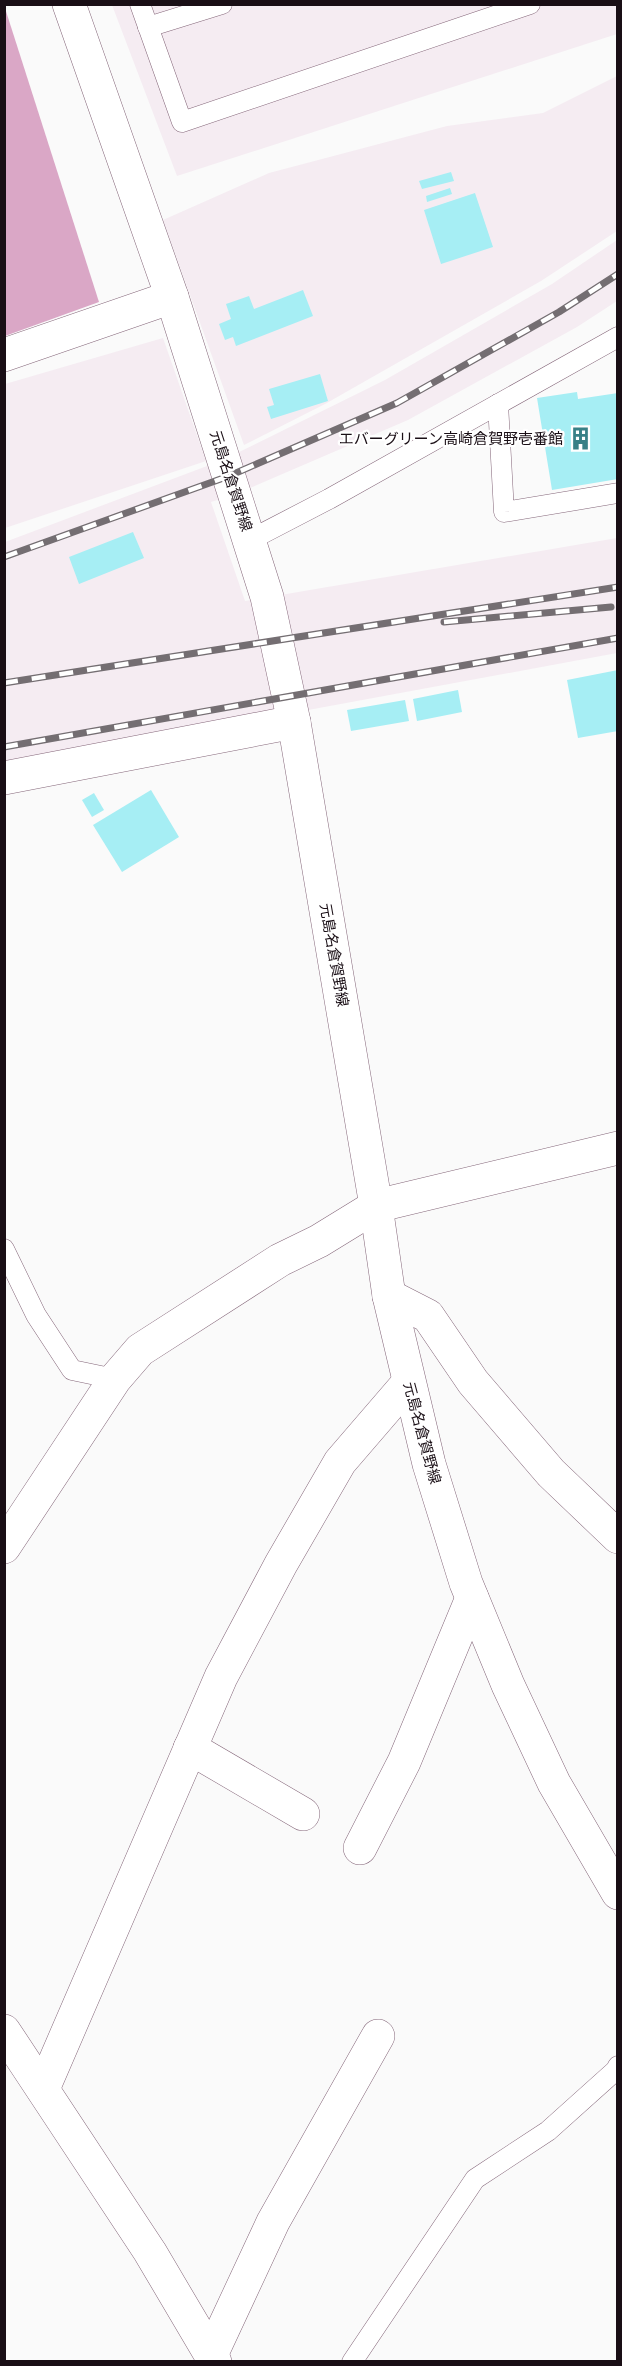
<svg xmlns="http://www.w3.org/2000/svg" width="622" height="2366" viewBox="0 0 622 2366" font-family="'DejaVu Sans','Noto Sans JP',sans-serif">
<rect width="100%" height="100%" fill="#fafafa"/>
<g fill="#f5ecf2">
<polygon points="112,5 617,5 617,34 177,176"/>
<polygon points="617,76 617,231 541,281 325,404 244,445 163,220 269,173 447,126 543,113"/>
<polygon points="617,240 617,301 577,327 408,420 236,494 211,502 245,601 617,538 617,653 5,766 5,542 223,460 385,380 552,284"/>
<polygon points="163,338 206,461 5,528 5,384"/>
</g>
<polygon fill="#daa7c6" points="4,5 99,302 5,336 4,336"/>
<g fill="#a6eef4">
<polygon points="451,172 454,181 422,189 419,181"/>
<polygon points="450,188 452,194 427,202 426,196"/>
<polygon points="475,193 493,247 441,264 424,210"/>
<polygon points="303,290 313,316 236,346 233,337 225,340 219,324 231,319 226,304 249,296 254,309"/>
<polygon points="320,374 328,401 271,419 267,407 274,405 269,389"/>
<polygon points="577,392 578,399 618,393 618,479 552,490 537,398"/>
<polygon points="133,532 144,558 79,584 69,557"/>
<polygon points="618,670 618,731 578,738 567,680"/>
<polygon points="458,690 462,712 417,721 413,699"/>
<polygon points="405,700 409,721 351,731 347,710"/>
<polygon points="151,790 179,837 122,872 93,825"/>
<polygon points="94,793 104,810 92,817 82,800"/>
</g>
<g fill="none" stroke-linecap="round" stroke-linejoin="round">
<defs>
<g id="service">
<polyline points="140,4 182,122 530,4"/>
<polyline points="148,27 222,4"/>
<polyline points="498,404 504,512 618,493"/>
<polyline points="250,540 329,499 618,337"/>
<polyline points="4,1249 36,1315 72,1370 115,1379"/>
<polyline points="352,2362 475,2179 548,2131 616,2070 618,2066"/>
</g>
<g id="minor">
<polyline points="4,355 172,297"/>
<polyline points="4,778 294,722"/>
<polyline points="389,1296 428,1316 473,1382 551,1473 618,1537"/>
<polyline points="4,1547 115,1379 140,1350 280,1260 319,1241 376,1206 618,1148"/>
<polyline points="190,1748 303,1814"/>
<polyline points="360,1848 404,1762 472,1598"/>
<polyline points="4,2031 150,2252 215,2362"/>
<polyline points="43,2089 221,1677 281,1564 340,1462 408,1383"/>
<polyline points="211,2355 273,2222 378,2036"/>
</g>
<polyline id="secondary" points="69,4 172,297 267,597 294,722 376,1206 389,1296 429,1464 466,1583 508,1685 554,1783 618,1893"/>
</defs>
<use href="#service" stroke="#85677a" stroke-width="21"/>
<use href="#minor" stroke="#85677a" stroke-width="34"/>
<use href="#secondary" stroke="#85677a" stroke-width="34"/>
<use href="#service" stroke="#fff" stroke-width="20"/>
<use href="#minor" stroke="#fff" stroke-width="33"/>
<use href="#secondary" stroke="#fff" stroke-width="33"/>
<defs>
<g id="rail">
<polyline points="4,557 229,476 397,403 559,312 618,274"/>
<polyline points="444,622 611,607"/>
<polyline points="4,683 618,587"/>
<polyline points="4,747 618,638"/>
</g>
</defs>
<use href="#rail" stroke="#746e72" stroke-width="7"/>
<use href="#rail" stroke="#fff" stroke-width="4.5" stroke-dasharray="14" stroke-linecap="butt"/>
</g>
<defs>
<symbol id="building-bare" viewBox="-9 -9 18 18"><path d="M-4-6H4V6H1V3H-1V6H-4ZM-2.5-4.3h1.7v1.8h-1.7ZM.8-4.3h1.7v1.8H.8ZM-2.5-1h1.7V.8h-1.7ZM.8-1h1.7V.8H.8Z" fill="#388086" stroke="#fff" stroke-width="2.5" paint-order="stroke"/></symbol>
</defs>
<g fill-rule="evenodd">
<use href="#building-bare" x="564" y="422" width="33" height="33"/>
</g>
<g text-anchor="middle" stroke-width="4.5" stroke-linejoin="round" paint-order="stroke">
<g font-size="15" fill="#190e15" stroke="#fff" text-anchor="end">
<text x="563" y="444">エバーグリーン高崎倉賀野壱番館</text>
</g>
<g font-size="15" fill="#190e15" stroke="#fff">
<text transform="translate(231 481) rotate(72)" y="5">元島名倉賀野線</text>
<text transform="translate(334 955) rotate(80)" y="5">元島名倉賀野線</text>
<text transform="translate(422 1433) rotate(75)" y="5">元島名倉賀野線</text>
</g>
</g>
<rect width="622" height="2366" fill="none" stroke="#190e15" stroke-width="12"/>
</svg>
